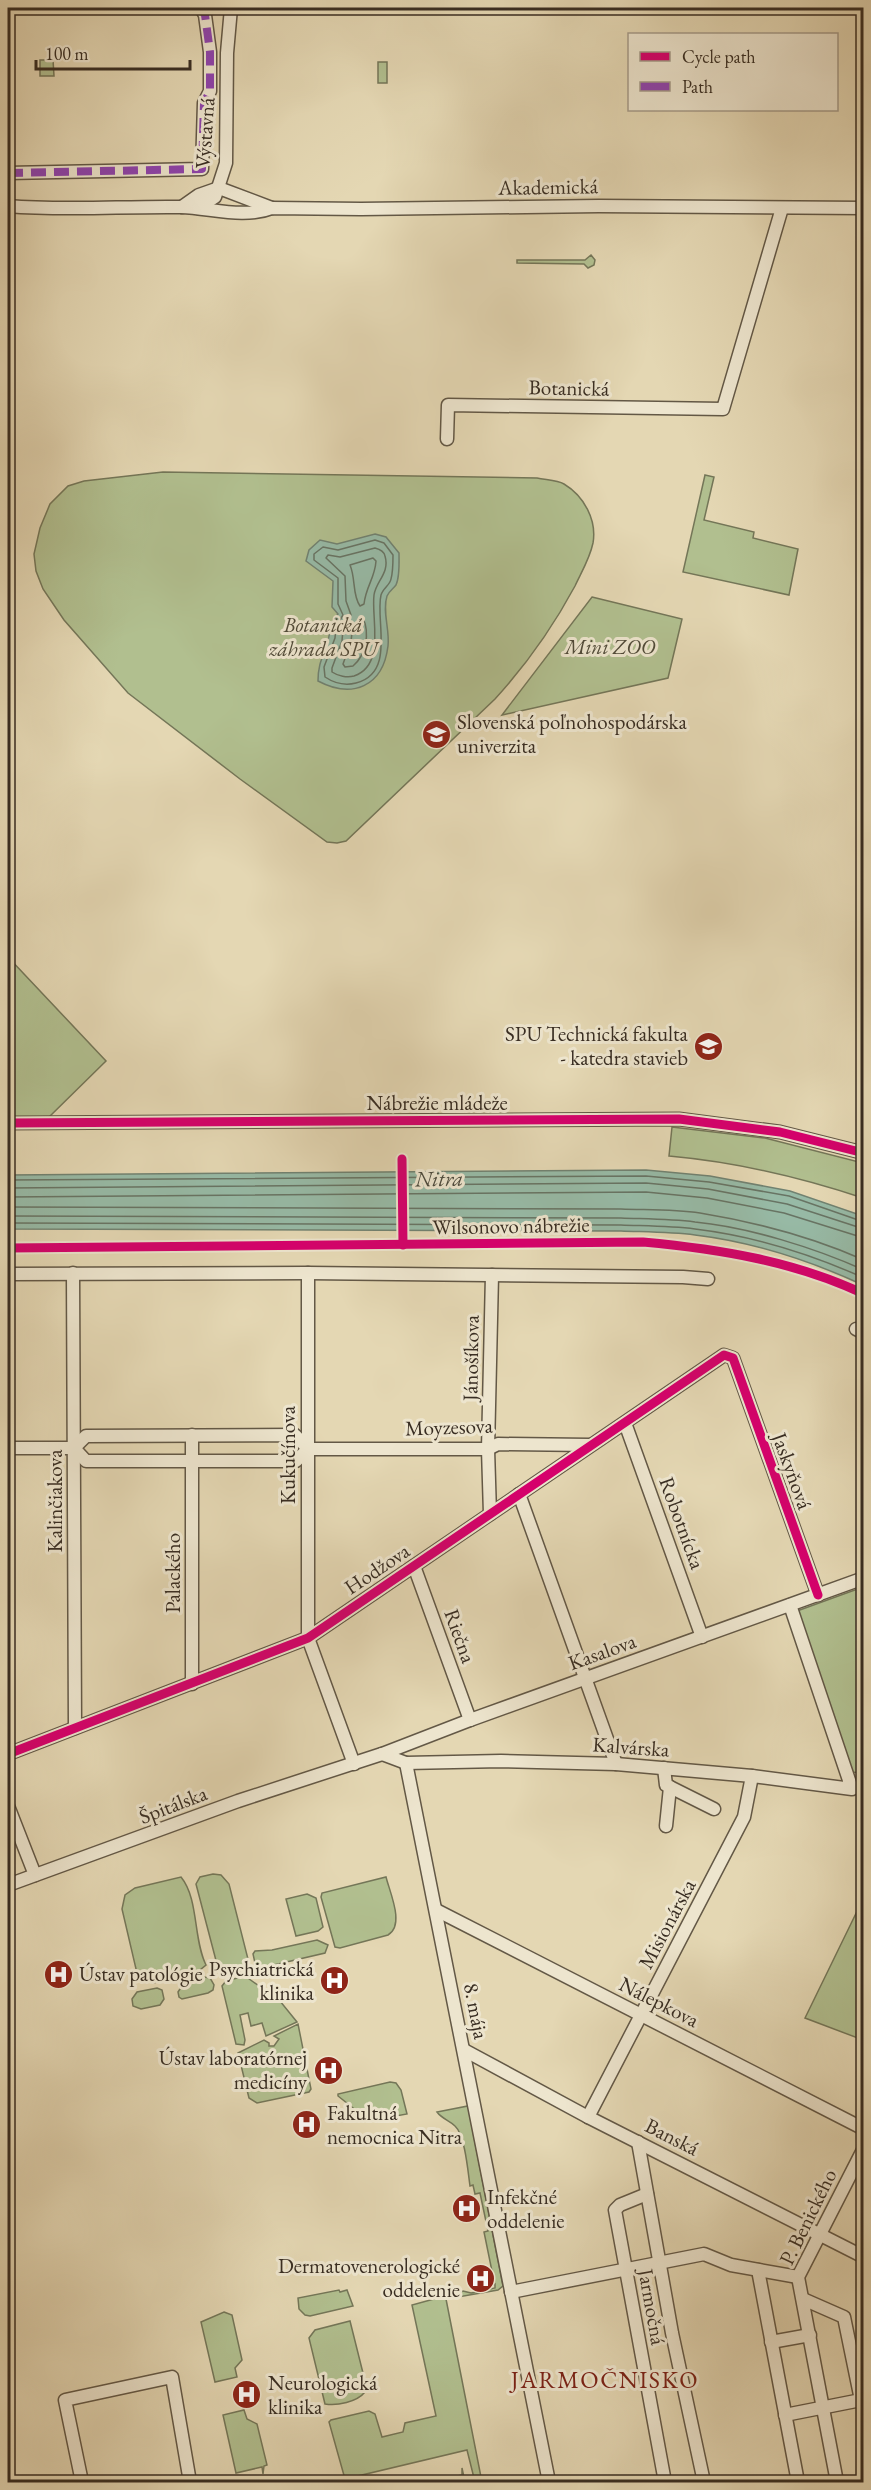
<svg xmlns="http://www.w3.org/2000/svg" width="871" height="2490" viewBox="0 0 871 2490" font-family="'EB Garamond',serif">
<rect width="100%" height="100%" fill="#e4d7b3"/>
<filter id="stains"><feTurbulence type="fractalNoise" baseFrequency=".00333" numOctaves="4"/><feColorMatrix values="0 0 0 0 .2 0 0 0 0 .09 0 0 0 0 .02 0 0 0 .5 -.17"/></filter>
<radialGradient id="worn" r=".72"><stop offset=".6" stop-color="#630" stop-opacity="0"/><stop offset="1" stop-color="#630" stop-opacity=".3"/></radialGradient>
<g fill="#b1bf8f" stroke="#747658" stroke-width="1.5">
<polygon points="40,60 53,60 54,76 40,76"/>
<rect x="378" y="62" width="9" height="21"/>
<polygon points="591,255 595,260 594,265 588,268 584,264 517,263 517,260 585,260"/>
<path d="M163 472 537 478C546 480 557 480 564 484 584 496 597 520 593 543 590 558 581 573 575 586 553 627 527 664 495 699L346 841 337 843 327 842 240 779 128 693 64 620 43 589 36 571 34 554 40 528 50 504 68 486 84 481Z"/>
<polygon points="705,475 714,477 704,520 754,532 753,538 798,549 789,595 683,572"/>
<polygon points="592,597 682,619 668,678 502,715"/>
<polygon points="8,957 106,1061 48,1118 8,1118"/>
<path d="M672 1127 765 1138 863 1163V1198C800 1177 736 1162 669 1156Z"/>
<polygon points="863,1587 864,1759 857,1772 850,1773 797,1611"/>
<polygon points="213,1874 221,1875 229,1884 249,1963 244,1970 225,1975 219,1972 196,1884 200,1877"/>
<path d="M181 1877C199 1899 193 1939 206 1965L195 1974 153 1983 145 1980 136 1969 122 1909 125 1895 135 1888Z"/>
<path d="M386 1877C390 1893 405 1925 388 1935L340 1948 335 1947 321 1897 322 1893Z"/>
<polygon points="307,1894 316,1898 323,1927 318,1931 296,1936 286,1899"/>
<polygon points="863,1899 863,2040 805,2018"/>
<polygon points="317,1940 328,1945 325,1953 261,1968 255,1963 253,1954 255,1951 272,1950"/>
<polygon points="245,1976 280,2001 297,2022 266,2036 262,2023 251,2026 248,2013 240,2015 245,2040 244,2045 236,2044 222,1986 226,1981"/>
<polygon points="204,1977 210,1978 214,1985 213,1990 208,1993 182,1999 179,1997 178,1992 184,1983"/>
<polygon points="157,1988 162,1990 164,1999 160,2005 141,2009 133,2006 132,1999 137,1992"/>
<polygon points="298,2024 311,2089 309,2092 257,2103 249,2098 238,2053 264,2040 269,2043 269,2046 274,2046 279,2039 274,2036"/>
<polygon points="390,2082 396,2083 401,2090 407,2114 374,2120 367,2119 338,2096 338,2094"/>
<path d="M468 2106 503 2286 498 2290 446 2299 482 2482H475L467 2450 345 2479 329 2422 331 2420 369 2411 375 2414 382 2437 403 2432 405 2423 436 2416 412 2305 463 2291 471 2293 495 2288V2284L488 2286 487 2283 494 2281 484 2232 488 2231 480 2193 475 2194 473 2185 470 2186C468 2172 465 2135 455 2126 449 2120 442 2119 437 2112Z"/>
<polygon points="339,2290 340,2292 347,2290 353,2306 310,2316 305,2315 299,2309 298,2298"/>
<polygon points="224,2312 232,2315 242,2360 235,2368 237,2377 215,2382 201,2322"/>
<path d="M350 2321 366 2385 365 2392C357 2402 337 2406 325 2404L309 2338 315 2330Z"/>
<polygon points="244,2410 247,2419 257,2424 267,2465 264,2466 263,2474 262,2467 236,2473 223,2415"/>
<polygon points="462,2468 465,2482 430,2482 462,2475"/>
</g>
<g fill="#97baa6" stroke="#718271" stroke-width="1.5">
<path d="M375 534 386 537 399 553C399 562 400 577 396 585 393 589 389 591 387 596 382 611 390 630 388 646 383 687 352 699 318 681 318 659 326 654 329 636 332 624 330 624 338 614L332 607 333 581 306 561 309 550 320 540 337 544Z"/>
<path d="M646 1170 710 1176 790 1191 863 1216V1285C811 1261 753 1242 695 1235 671 1232 646 1232 621 1231L8 1229V1175Z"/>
</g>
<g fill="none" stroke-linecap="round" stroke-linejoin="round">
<g stroke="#687464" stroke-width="1.5">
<path d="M375 540 384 543 393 555C393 562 393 572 391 579 390 585 383 588 381 595 375 620 396 673 356 683 344 686 334 683 325 677L324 667 335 638 336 627 343 615 338 604V578L314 560V554L323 547 338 550Z"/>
<path d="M375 548C379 549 384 551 385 556 390 573 376 581 374 595 371 619 386 665 354 676 347 678 338 676 332 672V668L342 641 343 629 351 615 346 601 345 576 326 558 328 555 340 557Z"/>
<path d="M373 558 376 561C375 578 366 586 364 604L360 606C352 595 356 579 350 565Z"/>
<path d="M363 618C370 633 366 655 353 666L345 667 343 664 351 642 352 632 360 619Z"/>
<polyline points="8,1180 646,1176 709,1182 789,1196 864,1222"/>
<polyline points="8,1188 646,1183 708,1189 787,1204 864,1229"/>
<polyline points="8,1197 646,1192 707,1198 784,1213 864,1238"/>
<path d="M8 1207 621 1209C647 1210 674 1209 700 1213 755 1222 812 1237 864 1260"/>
<path d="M8 1216 621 1218C646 1219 671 1219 695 1222 748 1227 815 1248 864 1270"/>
<path d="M8 1223 621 1225C646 1226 671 1226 695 1229 753 1236 811 1254 864 1278"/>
</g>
<defs>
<g id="minor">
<polyline points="8,173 202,169 204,103 210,91 210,52 205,15 201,8"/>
<polyline points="219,188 272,208"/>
<path d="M8 206C65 211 124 206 181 207 211 208 244 219 272 208L361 209 599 206 864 208"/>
<polyline points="182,207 199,195 219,188"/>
<polyline points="198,208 215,197 226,163 227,53 231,8"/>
<polyline points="447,439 448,405 723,409 782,208"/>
<polyline points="8,1123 679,1119 780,1132 864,1153"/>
<polyline points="73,1273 75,1728"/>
<polyline points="308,1273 308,1638 354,1764"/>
<polyline points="8,1274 308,1273 683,1277 708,1279"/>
<polyline points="856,1329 864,1333"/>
<polyline points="625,1423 702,1637"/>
<polyline points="192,1435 192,1684"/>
<polyline points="8,1448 74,1448 86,1436 295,1435 308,1449 296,1461 86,1461 74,1448"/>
<polyline points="308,1449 488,1449 498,1444 590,1445"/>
<polyline points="519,1494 616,1764"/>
<polyline points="490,1514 488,1449 492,1275"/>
<polyline points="414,1566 470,1720"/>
<polyline points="8,1754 308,1638 724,1355 733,1358 818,1595"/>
<polyline points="382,1754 406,1763 501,1761 616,1764 752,1776 852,1789 790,1605"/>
<polyline points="406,1763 549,2482"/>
<polyline points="664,1768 666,1785 714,1809"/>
<polyline points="8,1806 35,1875"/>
<polyline points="666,1826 670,1787"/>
<polyline points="8,1885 238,1801 382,1754 470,1720 864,1578"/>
<polyline points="436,1910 864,2129"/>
<polyline points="464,2050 588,2117 864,2257"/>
<polyline points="588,2117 744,1817 752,1776"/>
<polyline points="638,2142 672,2333 704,2482"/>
<polyline points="647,2194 620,2205 615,2210 665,2482"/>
<polyline points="758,2270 798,2482"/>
<polyline points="511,2292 704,2254 731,2265 798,2277"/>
<polyline points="771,2342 810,2335"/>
<polyline points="785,2415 861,2400 844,2317 803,2299"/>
<polyline points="82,2482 65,2400 172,2377 190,2482"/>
<polyline points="837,2482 798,2277 864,2148"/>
</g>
</defs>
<use href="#minor" stroke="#635846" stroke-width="15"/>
<use href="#minor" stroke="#ede5ce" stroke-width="12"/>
<polyline stroke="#8e44ad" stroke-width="8" stroke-dasharray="15 8" stroke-linecap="butt" points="8,173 202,169 204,103 210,91 210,52 205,15 201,8"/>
<defs>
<g id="cycleway">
<polyline points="8,1123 679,1119 780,1132 864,1153"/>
<polyline points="402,1159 403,1245"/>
<path d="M8 1248 643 1242C719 1249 794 1261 864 1294"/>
<polyline points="8,1754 308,1638 724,1355 733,1358 818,1595"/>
</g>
</defs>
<use href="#cycleway" stroke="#ede5ce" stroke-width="13"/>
<use href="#cycleway" stroke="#d6006c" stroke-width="9"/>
</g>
<defs>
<symbol id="university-disc" viewBox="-11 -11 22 22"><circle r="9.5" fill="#8f2418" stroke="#ede5ce"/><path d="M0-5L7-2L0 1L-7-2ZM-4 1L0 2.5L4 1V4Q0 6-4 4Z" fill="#fff"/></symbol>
<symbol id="hospital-disc" viewBox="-11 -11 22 22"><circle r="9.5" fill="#8f2418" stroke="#ede5ce"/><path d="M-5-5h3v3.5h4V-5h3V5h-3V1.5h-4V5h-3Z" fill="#fff"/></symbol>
</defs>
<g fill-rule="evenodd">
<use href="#university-disc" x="420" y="718" width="33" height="33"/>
<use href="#university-disc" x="692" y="1030" width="33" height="33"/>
<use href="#hospital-disc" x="42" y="1958" width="33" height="33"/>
<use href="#hospital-disc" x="318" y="1964" width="33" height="33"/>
<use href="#hospital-disc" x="312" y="2054" width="33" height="33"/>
<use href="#hospital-disc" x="290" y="2108" width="33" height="33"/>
<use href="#hospital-disc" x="450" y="2192" width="33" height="33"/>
<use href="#hospital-disc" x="464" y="2262" width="33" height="33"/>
<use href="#hospital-disc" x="230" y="2378" width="33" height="33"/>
</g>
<g text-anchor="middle" stroke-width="6" stroke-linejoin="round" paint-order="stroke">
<g font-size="21" fill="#382d22" stroke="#ede5ce">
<text transform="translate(205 133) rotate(-86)" y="7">Výstavná</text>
<text transform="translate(548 187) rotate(-1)" y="7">Akademická</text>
<text transform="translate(569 388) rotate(1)" y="7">Botanická</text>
<text x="437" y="1110">Nábrežie mládeže</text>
<text transform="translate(511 1226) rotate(-1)" y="7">Wilsonovo nábrežie</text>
<text transform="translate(471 1358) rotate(-89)" y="7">Jánošíkova</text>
<text transform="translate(449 1427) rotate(-2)" y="7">Moyzesova</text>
<text transform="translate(288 1455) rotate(-90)" y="7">Kukučínova</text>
<text transform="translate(792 1471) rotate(70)" y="7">Jaskyňová</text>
<text transform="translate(55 1501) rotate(-90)" y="7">Kalinčiakova</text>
<text transform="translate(682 1523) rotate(70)" y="7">Robotnícka</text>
<text transform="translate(377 1569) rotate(-34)" y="7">Hodžova</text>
<text transform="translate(173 1573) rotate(-90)" y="7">Palackého</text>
<text transform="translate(460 1636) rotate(70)" y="7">Riečna</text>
<text transform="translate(602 1652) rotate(-20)" y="7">Kasalova</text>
<text transform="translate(631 1747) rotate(4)" y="7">Kalvárska</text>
<text transform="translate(173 1805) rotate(-21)" y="7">Špitálska</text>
<text transform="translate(667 1924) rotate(-62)" y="7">Misionárska</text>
<text transform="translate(659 2002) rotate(27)" y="7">Nálepkova</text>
<text transform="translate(476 2011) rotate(79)" y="7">8. mája</text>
<text transform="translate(672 2137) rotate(27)" y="7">Banská</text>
<text transform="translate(808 2217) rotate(-64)" y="7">P. Benického</text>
<text transform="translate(652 2307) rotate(80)" y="7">Jarmočná</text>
</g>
<g font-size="21" font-style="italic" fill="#504a38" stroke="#ede5ce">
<text x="323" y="632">Botanická<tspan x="323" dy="24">záhrada SPU</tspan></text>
<text x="610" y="654">Mini ZOO</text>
</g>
<g font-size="21" fill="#382d22" stroke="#ede5ce" text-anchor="start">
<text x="457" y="729">Slovenská poľnohospodárska<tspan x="457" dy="24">univerzita</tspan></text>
<text x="688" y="1041" text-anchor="end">SPU Technická fakulta<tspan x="688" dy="24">- katedra stavieb</tspan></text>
<text x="314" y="1976" text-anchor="end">Psychiatrická<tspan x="314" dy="24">klinika</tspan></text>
<text x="79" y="1981">Ústav patológie</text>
<text x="307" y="2065" text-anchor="end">Ústav laboratórnej<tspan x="307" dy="24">medicíny</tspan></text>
<text x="327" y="2120">Fakultná<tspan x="327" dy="24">nemocnica Nitra</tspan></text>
<text x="487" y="2204">Infekčné<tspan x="487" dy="24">oddelenie</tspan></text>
<text x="460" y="2273" text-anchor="end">Dermatovenerologické<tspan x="460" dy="24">oddelenie</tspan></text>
<text x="268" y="2390">Neurologická<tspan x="268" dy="24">klinika</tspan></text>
</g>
<g font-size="22" font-style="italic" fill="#4b493c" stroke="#ede5ce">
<text transform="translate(439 1178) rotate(-1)" y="8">Nitra</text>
</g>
<g font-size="24" letter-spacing="1.5" fill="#7a1f14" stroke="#ede5ce">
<text x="605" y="2388">JARMOČNISKO</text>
</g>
</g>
<rect width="871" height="2490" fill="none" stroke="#e4d7b3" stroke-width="30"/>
<rect x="9" y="9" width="853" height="2472" fill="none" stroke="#382d22" stroke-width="3"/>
<rect x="15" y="15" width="841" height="2460" fill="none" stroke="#382d22" stroke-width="1.5"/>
<rect x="628" y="33" width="210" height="78" fill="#ede5ce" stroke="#a59b89" stroke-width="1.5"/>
<rect x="640" y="52" width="30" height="9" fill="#d6006c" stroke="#a59b89" stroke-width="1.5"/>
<text x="682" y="63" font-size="18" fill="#382d22">Cycle path</text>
<rect x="640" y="82" width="30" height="9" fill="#8e44ad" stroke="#a59b89" stroke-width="1.5"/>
<text x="682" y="93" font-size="18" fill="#382d22">Path</text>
<path d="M36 60v9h154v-9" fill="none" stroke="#382d22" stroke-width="3"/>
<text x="45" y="60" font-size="18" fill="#382d22" stroke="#ede5ce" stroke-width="4.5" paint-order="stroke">100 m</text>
<rect width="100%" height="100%" filter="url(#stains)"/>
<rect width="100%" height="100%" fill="url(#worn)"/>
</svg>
